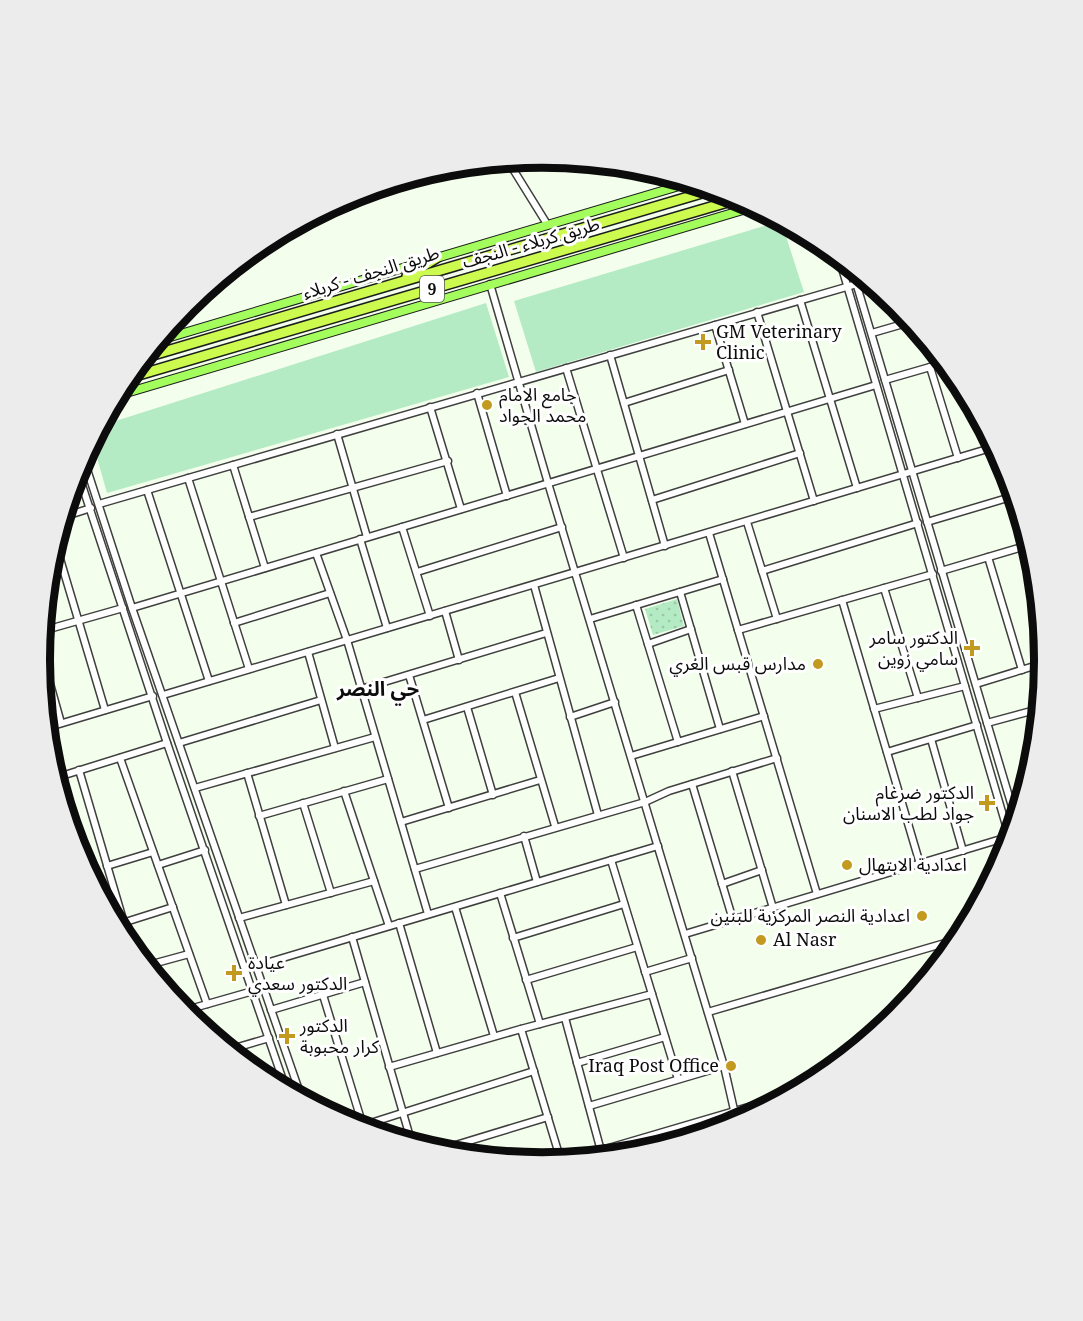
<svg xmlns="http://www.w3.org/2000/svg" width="1083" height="1321" viewBox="0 0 1083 1321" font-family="'Noto Serif','Noto Sans Arabic',serif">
<defs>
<pattern id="park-dots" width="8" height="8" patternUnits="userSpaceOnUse" patternTransform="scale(1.5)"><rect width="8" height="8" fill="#b4ebc4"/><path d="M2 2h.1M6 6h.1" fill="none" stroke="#9ac8a7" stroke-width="1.8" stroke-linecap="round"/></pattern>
</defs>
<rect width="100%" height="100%" fill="#f3ffec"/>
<g fill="#b4ebc4">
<polygon points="781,221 804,292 536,372 514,301"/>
<polygon points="486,303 509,377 107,493 92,440 100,426"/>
</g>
<polygon fill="url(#park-dots)" points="677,599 684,626 653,635 645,609"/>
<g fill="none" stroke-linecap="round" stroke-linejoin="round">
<defs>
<g id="minor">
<polyline points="508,161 547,224"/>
<polyline points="839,258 1010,839"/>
<polyline points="852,269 1016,820"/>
<polyline points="490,284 548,483 724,1066 737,1123"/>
<polyline points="800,300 857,488"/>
<polyline points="757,312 814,501"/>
<polyline points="715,325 745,424"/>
<polyline points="872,333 910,322"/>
<polyline points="610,355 665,546"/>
<polyline points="930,367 958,458"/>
<polyline points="566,368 624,558"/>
<polyline points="885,380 944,363"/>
<polyline points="477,393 507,496"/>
<polyline points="624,403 729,370"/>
<polyline points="430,407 461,509"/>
<polyline points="337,434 367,537"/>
<polyline points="83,457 132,608 302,1099"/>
<polyline points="233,465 265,568"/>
<polyline points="77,470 167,743 287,1092"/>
<polyline points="188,478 249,669"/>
<polyline points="147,490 209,681"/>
<polyline points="652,500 800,453"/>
<polyline points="99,504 867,281"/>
<polyline points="63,517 91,508"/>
<polyline points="249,517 448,461"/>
<polyline points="747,522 777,619"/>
<polyline points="927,522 1014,496"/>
<polyline points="402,527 430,616"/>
<polyline points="709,533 817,894"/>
<polyline points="360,539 387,628"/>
<polyline points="55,542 105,710"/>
<polyline points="316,553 347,640 428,914"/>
<polyline points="988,557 1022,670"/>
<polyline points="762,571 918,523"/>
<polyline points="941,571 1029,545"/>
<polyline points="417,572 562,527"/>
<polyline points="47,576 63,571"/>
<polyline points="534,585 598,815"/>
<polyline points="884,588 918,698"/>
<polyline points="680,592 720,729"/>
<polyline points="842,600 920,864"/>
<polyline points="636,605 678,742"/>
<polyline points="132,608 876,385"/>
<polyline points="445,611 459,660"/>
<polyline points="590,619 723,579"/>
<polyline points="234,623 330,593"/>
<polyline points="738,630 933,574"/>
<polyline points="42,631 123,608"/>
<polyline points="648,644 691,629"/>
<polyline points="40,648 61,723"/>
<polyline points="308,652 335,748"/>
<polyline points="409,675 449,808"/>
<polyline points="976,684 1044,663"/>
<polyline points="361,689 546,633"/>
<polyline points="515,692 555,826"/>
<polyline points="163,695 994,447"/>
<polyline points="467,707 493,795"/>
<polyline points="874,709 965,686"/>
<polyline points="1034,710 1038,723"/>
<polyline points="570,717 615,702"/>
<polyline points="423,720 559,678"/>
<polyline points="987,723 1039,709"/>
<polyline points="46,728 153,696"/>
<polyline points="931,739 963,851"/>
<polyline points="179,743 321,700"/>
<polyline points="887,752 977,725"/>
<polyline points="631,756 764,716"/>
<polyline points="120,758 207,1004"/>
<polyline points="79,770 124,923"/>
<polyline points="732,771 773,908"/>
<polyline points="247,773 286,905"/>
<polyline points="55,778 167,743"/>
<polyline points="692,784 733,920"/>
<polyline points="195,788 375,737"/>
<polyline points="344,791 389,926"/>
<polyline points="303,803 331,893"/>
<polyline points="259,816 388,779"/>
<polyline points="401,822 540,780"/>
<polyline points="524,836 537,882"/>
<polyline points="611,860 678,1079"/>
<polyline points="158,865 205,850"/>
<polyline points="107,866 153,852"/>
<polyline points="415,869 645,802 669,791 777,758"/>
<polyline points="722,884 762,870"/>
<polyline points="500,893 540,1024"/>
<polyline points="455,907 494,1036"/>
<polyline points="239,918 374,881"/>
<polyline points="399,923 437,1053"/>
<polyline points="116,925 173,907"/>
<polyline points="685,934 1011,836"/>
<polyline points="352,937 412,1144"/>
<polyline points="513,938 624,904"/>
<polyline points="145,966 189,954"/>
<polyline points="256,966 658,846"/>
<polyline points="645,972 692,958"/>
<polyline points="526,980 637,947"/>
<polyline points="323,995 363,1126"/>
<polyline points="271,1010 365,982"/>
<polyline points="183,1011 253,991"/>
<polyline points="708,1012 959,939"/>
<polyline points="565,1018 601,1151"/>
<polyline points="521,1029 561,1161"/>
<polyline points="228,1050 269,1038"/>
<polyline points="577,1063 665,1037"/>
<polyline points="389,1067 521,1029 652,994"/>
<polyline points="589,1106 724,1066"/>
<polyline points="686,1126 690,1138"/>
<polyline points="358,1127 534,1071"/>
<polyline points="436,1151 548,1117"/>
<polyline points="568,1160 789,1095"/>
</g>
<g id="major">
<polyline points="157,341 689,183"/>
<polyline points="116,396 753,207"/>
</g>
<g id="highway">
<polyline points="407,276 438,257"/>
<polyline points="143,358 712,190"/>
<polyline points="125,379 738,199"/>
</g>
</defs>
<use href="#minor" stroke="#3f3f3f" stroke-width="9"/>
<use href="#major" stroke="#1d1d1d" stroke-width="10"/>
<use href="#highway" stroke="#1d1d1d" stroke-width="12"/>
<use href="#minor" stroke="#fff" stroke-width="6"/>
<use href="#major" stroke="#a3fe5d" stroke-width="8"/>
<use href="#highway" stroke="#cdfa4e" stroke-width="9"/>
</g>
<g fill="#c29a1f" stroke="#fff" stroke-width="2">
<path d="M700 333h6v6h6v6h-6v6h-6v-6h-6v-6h6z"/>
<circle cx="487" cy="405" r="6"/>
<path d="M969 639h6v6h6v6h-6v6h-6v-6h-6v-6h6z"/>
<circle cx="818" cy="664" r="6"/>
<path d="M984 794h6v6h6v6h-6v6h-6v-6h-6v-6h6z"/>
<circle cx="847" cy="865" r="6"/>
<circle cx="922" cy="916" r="6"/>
<circle cx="761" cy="940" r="6"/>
<path d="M231 964h6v6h6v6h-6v6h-6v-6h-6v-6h6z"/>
<path d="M284 1027h6v6h6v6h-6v6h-6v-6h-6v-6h6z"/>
<circle cx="731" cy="1066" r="6"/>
</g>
<g text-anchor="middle" stroke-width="6" stroke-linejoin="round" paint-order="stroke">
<rect fill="#fff" stroke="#555" stroke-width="1.5" x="420" y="276" width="24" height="26" rx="4.5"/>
<g font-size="16" font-weight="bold" fill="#0c0c0c">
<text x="432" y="295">9</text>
</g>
<g font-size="18" fill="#0c0c0c" stroke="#fff">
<text transform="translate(531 243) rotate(-16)" y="6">طريق کربلاء - النجف</text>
<text transform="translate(371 273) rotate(-17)" y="6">طريق النجف - کربلاء</text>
</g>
<g font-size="18" fill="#0c0c0c" stroke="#fff" text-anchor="start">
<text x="716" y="338">GM Veterinary<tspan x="716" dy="21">Clinic</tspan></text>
<text x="499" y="401">جامع الامام<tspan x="499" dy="21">محمد الجواد</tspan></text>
<text x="958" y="644" text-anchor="end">الدكتور سامر<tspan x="958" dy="21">سامي زوين</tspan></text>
<text x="806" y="670" text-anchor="end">مدارس قبس الغري</text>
<text x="974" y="799" text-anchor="end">الدكتور ضرغام<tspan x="974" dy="21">جواد لطب الاسنان</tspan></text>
<text x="859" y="871">اعدادية الابتهال</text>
<text x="910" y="922" text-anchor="end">اعدادية النصر المركزية للبنين</text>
<text x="773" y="946">Al Nasr</text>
<text x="248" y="969">عيادة<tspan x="248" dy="21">الدكتور سعدي</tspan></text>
<text x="300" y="1032">الدكتور<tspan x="300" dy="21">كرار محبوبة</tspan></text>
<text x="719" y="1072" text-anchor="end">Iraq Post Office</text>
</g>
<g font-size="20" font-weight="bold" fill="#0c0c0c" stroke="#fff">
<text x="378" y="696">حي النصر</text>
</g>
</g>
<path d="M0 0H1083V1321H0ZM50 660a492 492 0 1 1 984 0a492 492 0 1 1-984 0Z" fill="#ececec" fill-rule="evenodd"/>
<path fill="none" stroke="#0c0c0c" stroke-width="8" d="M50 660a492 492 0 1 1 984 0a492 492 0 1 1-984 0Z"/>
</svg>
